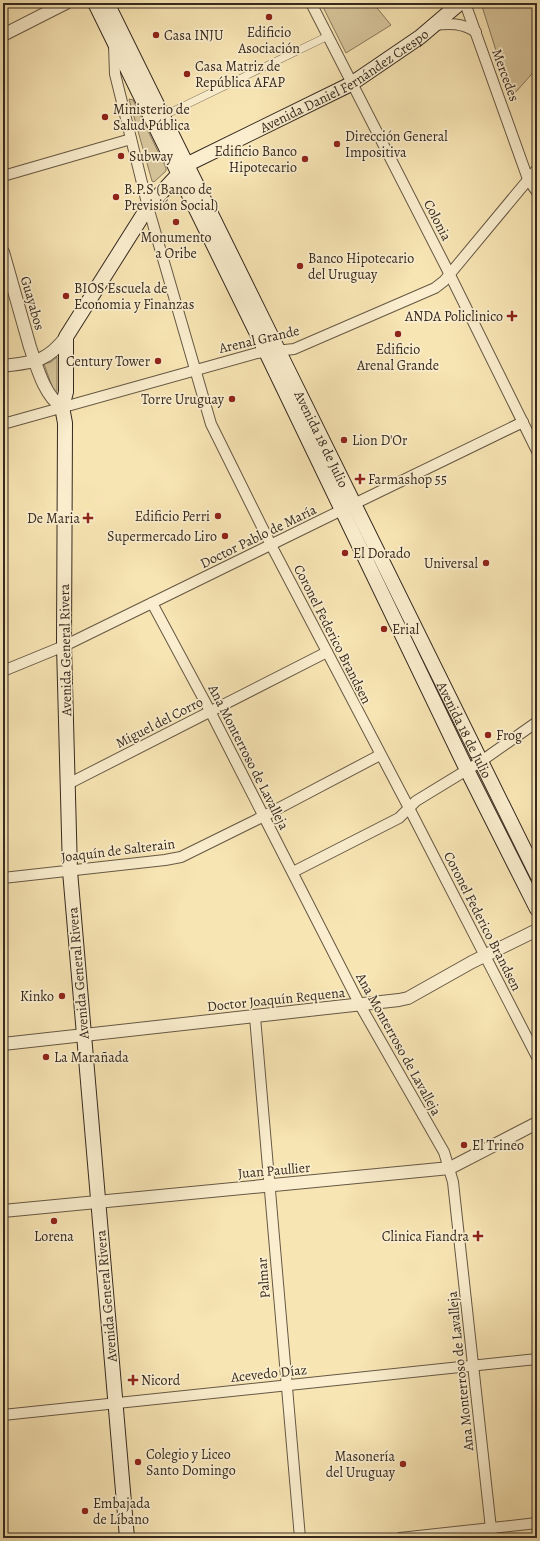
<svg xmlns="http://www.w3.org/2000/svg" width="540" height="1541" viewBox="0 0 540 1541" font-family="Alegreya,serif">
<rect width="100%" height="100%" fill="#f8e5b4"/>
<filter id="stains"><feTurbulence type="fractalNoise" baseFrequency=".005" numOctaves="4"/><feColorMatrix values="0 0 0 0 .2 0 0 0 0 .09 0 0 0 0 .02 0 0 0 .5 -.17"/></filter>
<radialGradient id="worn" r=".72"><stop offset=".6" stop-color="#630" stop-opacity="0"/><stop offset="1" stop-color="#630" stop-opacity=".3"/></radialGradient>
<g fill="#d7c59b" stroke="#86775d">
<polygon points="321,3 373,3 391,25 346,53"/>
<polygon points="481,3 537,3 537,68 515,93 510,95"/>
<polygon points="129,99 133,100 166,168 166,171 154,182 152,181"/>
<polygon points="57,357 57,391 54,392 44,364 51,362"/>
</g>
<g fill="none" stroke-linecap="round" stroke-linejoin="round">
<defs>
<polyline id="pedestrian" points="163,116 328,36"/>
<g id="minor">
<polyline points="311,3 449,273 537,451"/>
<polyline points="465,3 528,179 537,192"/>
<path d="M434 25C450 23 462 23 476 32"/>
<polyline points="114,45 115,74 148,207 211,424 271,545 409,808 537,1057"/>
<polyline points="3,176 131,139"/>
<polyline points="3,424 257,353 294,349 435,288 444,281 537,169"/>
<polyline points="152,603 210,711 360,1005 444,1152 453,1182 492,1538"/>
<polyline points="3,671 64,646 354,504 523,422"/>
<polyline points="68,784 327,652"/>
<polyline points="293,872 399,818 416,801 480,762 537,722"/>
<polyline points="3,878 165,860 181,857 264,816 380,755"/>
<polyline points="255,1017 300,1538"/>
<polyline points="3,1415 537,1359"/>
<polyline points="400,1538 537,1523"/>
</g>
<g id="tertiary">
<polyline points="3,35 66,3"/>
<path d="M3 252 30 347C37 367 44 395 62 407"/>
<path d="M3 366C33 362 46 363 66 337"/>
<polyline points="3,1044 399,1000 408,998 472,962 537,930"/>
<polyline points="3,1211 450,1168 537,1123"/>
</g>
<g id="secondary">
<polyline points="95,3 266,352 467,770 537,909"/>
<path id="s1" d="M107 3C252 293 391 585 537 875"/>
<path id="s2" d="M127 1538 70 871 64 646 65 423 62 407 66 392V337L148 207 188 164 351 84 420 37 460 3"/>
</g>
</defs>
<use href="#pedestrian" stroke="#665844" stroke-width="8"/>
<use href="#minor" stroke="#665844" stroke-width="12"/>
<use href="#tertiary" stroke="#665844" stroke-width="14"/>
<use href="#secondary" stroke="#35291f" stroke-width="16"/>
<use href="#pedestrian" stroke="#faeece" stroke-width="7"/>
<use href="#minor" stroke="#faeece" stroke-width="10"/>
<use href="#tertiary" stroke="#faeece" stroke-width="12"/>
<use href="#secondary" stroke="#faeece" stroke-width="14"/>
</g>
<g fill="#8f2418" stroke="#faeece" stroke-width="1.5">
<circle cx="269" cy="17" r="4"/>
<circle cx="156" cy="35" r="4"/>
<circle cx="187" cy="74" r="4"/>
<circle cx="105" cy="117" r="4"/>
<circle cx="337" cy="144" r="4"/>
<circle cx="121" cy="156" r="4"/>
<circle cx="305" cy="159" r="4"/>
<circle cx="116" cy="197" r="4"/>
<circle cx="176" cy="222" r="4"/>
<circle cx="300" cy="266" r="4"/>
<circle cx="66" cy="296" r="4"/>
<path d="M510 310h4v4h4v4h-4v4h-4v-4h-4v-4h4z"/>
<circle cx="398" cy="334" r="4"/>
<circle cx="158" cy="361" r="4"/>
<circle cx="232" cy="399" r="4"/>
<circle cx="344" cy="440" r="4"/>
<path d="M358 473h4v4h4v4h-4v4h-4v-4h-4v-4h4z"/>
<circle cx="218" cy="516" r="4"/>
<path d="M86 512h4v4h4v4h-4v4h-4v-4h-4v-4h4z"/>
<circle cx="225" cy="536" r="4"/>
<circle cx="345" cy="553" r="4"/>
<circle cx="486" cy="563" r="4"/>
<circle cx="384" cy="629" r="4"/>
<circle cx="488" cy="735" r="4"/>
<circle cx="62" cy="996" r="4"/>
<circle cx="46" cy="1057" r="4"/>
<circle cx="464" cy="1145" r="4"/>
<circle cx="54" cy="1221" r="4"/>
<path d="M476 1230h4v4h4v4h-4v4h-4v-4h-4v-4h4z"/>
<path d="M131 1374h4v4h4v4h-4v4h-4v-4h-4v-4h4z"/>
<circle cx="138" cy="1462" r="4"/>
<circle cx="403" cy="1464" r="4"/>
<circle cx="85" cy="1511" r="4"/>
</g>
<g text-anchor="middle" stroke-width="3.5" stroke-linejoin="round" paint-order="stroke">
<g font-size="14" fill="#35291f" stroke="#faeece" text-anchor="start">
<text x="269" y="37" text-anchor="middle">Edificio<tspan x="269" dy="16">Asociación</tspan></text>
<text x="164" y="40">Casa INJU</text>
<text x="195" y="71">Casa Matriz de<tspan x="195" dy="16">República AFAP</tspan></text>
<text x="113" y="114">Ministerio de<tspan x="113" dy="16">Salud Pública</tspan></text>
<text x="345" y="141">Dirección General<tspan x="345" dy="16">Impositiva</tspan></text>
<text x="297" y="156" text-anchor="end">Edificio Banco<tspan x="297" dy="16">Hipotecario</tspan></text>
<text x="129" y="161">Subway</text>
<text x="124" y="194">B.P.S (Banco de<tspan x="124" dy="16">Previsión Social)</tspan></text>
<text x="176" y="242" text-anchor="middle">Monumento<tspan x="176" dy="16">a Oribe</tspan></text>
<text x="308" y="263">Banco Hipotecario<tspan x="308" dy="16">del Uruguay</tspan></text>
<text x="74" y="293">BIOS Escuela de<tspan x="74" dy="16">Economia y Finanzas</tspan></text>
<text x="503" y="321" text-anchor="end">ANDA Policlinico</text>
<text x="398" y="354" text-anchor="middle">Edificio<tspan x="398" dy="16">Arenal Grande</tspan></text>
<text x="150" y="366" text-anchor="end">Century Tower</text>
<text x="224" y="404" text-anchor="end">Torre Uruguay</text>
<text x="352" y="445">Lion D'Or</text>
<text x="368" y="484">Farmashop 55</text>
<text x="210" y="521" text-anchor="end">Edificio Perri</text>
<text x="80" y="523" text-anchor="end">De Maria</text>
<text x="217" y="541" text-anchor="end">Supermercado Liro</text>
<text x="353" y="558">El Dorado</text>
<text x="478" y="568" text-anchor="end">Universal</text>
<text x="392" y="634">Erial</text>
<text x="496" y="740">Frog</text>
<text x="54" y="1001" text-anchor="end">Kinko</text>
<text x="54" y="1062">La Marañada</text>
<text x="472" y="1150">El Trineo</text>
<text x="54" y="1241" text-anchor="middle">Lorena</text>
<text x="469" y="1241" text-anchor="end">Clinica Fiandra</text>
<text x="141" y="1385">Nicord</text>
<text x="146" y="1459">Colegio y Liceo<tspan x="146" dy="16">Santo Domingo</tspan></text>
<text x="395" y="1461" text-anchor="end">Masonería<tspan x="395" dy="16">del Uruguay</tspan></text>
<text x="93" y="1508">Embajada<tspan x="93" dy="16">de Líbano</tspan></text>
</g>
<g font-size="14" fill="#35291f" stroke="#faeece">
<text transform="translate(506 75) rotate(70)" y="5">Mercedes</text>
<text dy="5" stroke="none"><textPath href="#s2" startOffset="1594">Avenida Daniel Fernández Crespo</textPath></text>
<text transform="translate(438 220) rotate(63)" y="5">Colonia</text>
<text transform="translate(33 303) rotate(74)" y="5">Guayabos</text>
<text transform="translate(259 339) rotate(-13)" y="5">Arenal Grande</text>
<text dy="5" stroke="none"><textPath href="#s1" startOffset="486">Avenida 18 de Julio</textPath></text>
<text transform="translate(258 536) rotate(-26)" y="5">Doctor Pablo de María</text>
<text transform="translate(333 634) rotate(63)" y="5">Coronel Federico Brandsen</text>
<text transform="translate(65 650) rotate(-91)" y="5">Avenida General Rivera</text>
<text transform="translate(159 722) rotate(-27)" y="5">Miguel del Corro</text>
<text dy="5" stroke="none"><textPath href="#s1" startOffset="810">Avenida 18 de Julio</textPath></text>
<text transform="translate(249 757) rotate(63)" y="5">Ana Monterroso de Lavalleja</text>
<text transform="translate(118 850) rotate(-7)" y="5">Joaquín de Salterain</text>
<text transform="translate(483 921) rotate(63)" y="5">Coronel Federico Brandsen</text>
<text transform="translate(78 973) rotate(-95)" y="5">Avenida General Rivera</text>
<text transform="translate(276 999) rotate(-6)" y="5">Doctor Joaquín Requena</text>
<text transform="translate(399 1044) rotate(61)" y="5">Ana Monterroso de Lavalleja</text>
<text transform="translate(274 1170) rotate(-5)" y="5">Juan Paullier</text>
<text transform="translate(263 1278) rotate(-95)" y="5">Palmar</text>
<text transform="translate(106 1296) rotate(-95)" y="5">Avenida General Rivera</text>
<text transform="translate(460 1371) rotate(-96)" y="5">Ana Monterroso de Lavalleja</text>
<text transform="translate(269 1373) rotate(-6)" y="5">Acevedo Díaz</text>
</g>
</g>
<rect width="540" height="1541" fill="none" stroke="#f8e5b4" stroke-width="16"/>
<rect x="4" y="4" width="532" height="1533" fill="none" stroke="#35291f" stroke-width="2"/>
<rect x="8" y="8" width="524" height="1525" fill="none" stroke="#35291f"/>
<rect width="100%" height="100%" filter="url(#stains)"/>
<rect width="100%" height="100%" fill="url(#worn)"/>
</svg>
